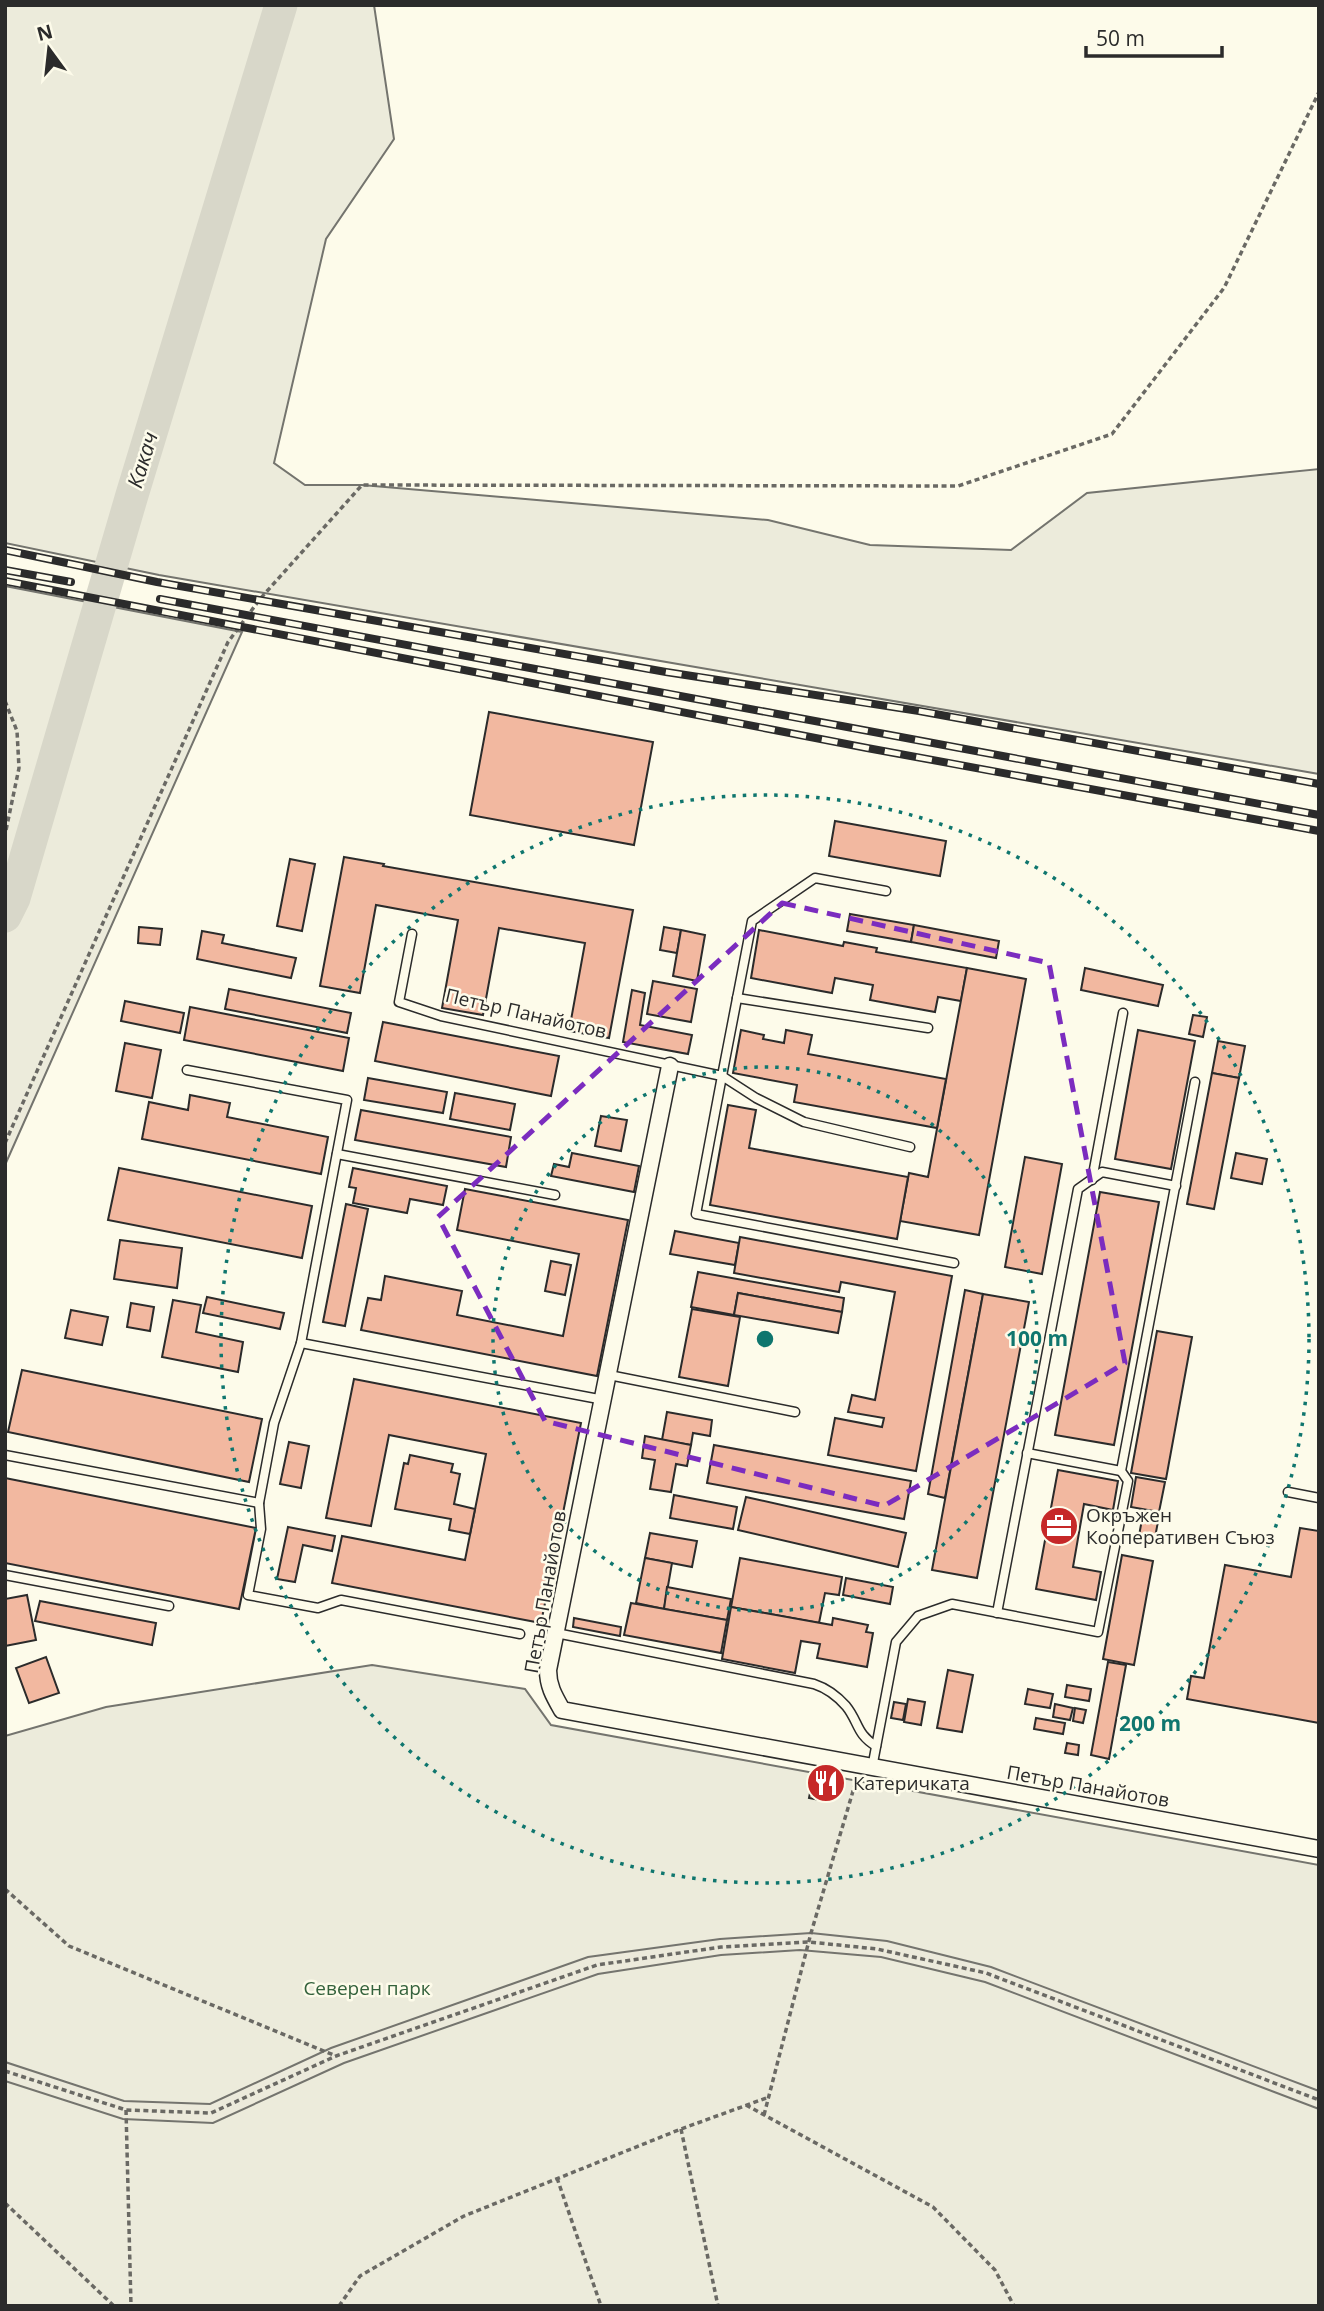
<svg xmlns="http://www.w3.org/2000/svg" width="1324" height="2311" viewBox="0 0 1324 2311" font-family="'Open Sans',sans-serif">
<rect width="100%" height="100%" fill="#fdfbea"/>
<g fill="#ecebdb" stroke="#74746e" stroke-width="2">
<polygon points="5,5 374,5 394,139 326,239 274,463 305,485 362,485 768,520 870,545 1011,550 1087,493 1319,469 1319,774 159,575 5,543"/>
<polygon points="5,586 242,632 5,1165"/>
<polygon points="372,1665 525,1689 551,1725 1319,1865 1319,2306 5,2306 5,1736 106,1707"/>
</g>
<polygon fill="#eceadb" stroke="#74746e" stroke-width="2" points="811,1933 887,1941 991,1967 1319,2091 1319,2109 985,1982 881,1957 800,1950 721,1955 598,1974 344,2063 213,2123 123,2119 5,2081 5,2062 124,2101 210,2104 331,2048 588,1957 720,1939"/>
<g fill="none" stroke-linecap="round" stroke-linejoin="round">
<polyline stroke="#d8d7c9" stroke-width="33" points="5,916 14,898 132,495 281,5"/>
</g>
<g fill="#f2b8a0" stroke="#2b2b2b" stroke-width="2">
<polygon points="489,712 653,742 634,845 470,815"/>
<polygon points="835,821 946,841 940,876 829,856"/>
<polygon points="344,857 384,864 383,866 633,910 609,1038 569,1031 585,943 499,928 483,1015 442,1008 458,920 376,905 360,993 320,986"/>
<polygon points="290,859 315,864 302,931 277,926"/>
<polygon points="850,914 914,925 911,942 847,931"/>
<polygon points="914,925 999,941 996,958 911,942"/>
<polygon points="139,927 162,929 160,945 138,943"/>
<polygon points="664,927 681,930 677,953 660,950"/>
<polygon points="681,930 705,935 697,981 673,976"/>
<polygon points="759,930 843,946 844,942 877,948 876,952 967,968 961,1001 938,997 935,1012 870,1000 873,985 835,978 832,993 751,978"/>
<polygon points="202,931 224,935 222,943 296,958 291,978 197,959"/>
<polygon points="967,968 1026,979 979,1235 900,1221 909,1173 928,1177"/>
<polygon points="1085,968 1163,985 1158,1006 1081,990"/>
<polygon points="653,981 697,989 691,1022 647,1014"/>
<polygon points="229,989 351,1013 347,1033 225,1009"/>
<polygon points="632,990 645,993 640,1025 692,1035 688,1054 623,1042"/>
<polygon points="125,1001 184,1013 180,1033 121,1021"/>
<polygon points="190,1007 349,1038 343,1071 184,1040"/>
<polygon points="1193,1015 1207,1017 1203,1037 1189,1034"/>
<polygon points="383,1022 559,1056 551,1096 375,1061"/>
<polygon points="741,1030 764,1035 763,1039 784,1043 786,1030 812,1035 808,1054 946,1079 937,1128 794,1102 797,1085 733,1073"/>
<polygon points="1138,1030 1195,1041 1171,1169 1115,1159"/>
<polygon points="1218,1041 1245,1046 1239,1078 1212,1073"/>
<polygon points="125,1043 161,1050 152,1098 116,1091"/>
<polygon points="1212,1073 1239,1078 1214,1209 1187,1204"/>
<polygon points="368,1078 447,1092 443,1113 364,1100"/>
<polygon points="455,1093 515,1104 510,1130 450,1119"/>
<polygon points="190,1095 230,1103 227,1117 328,1137 321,1174 142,1139 149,1102 188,1110"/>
<polygon points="728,1105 756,1110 749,1148 908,1177 897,1239 710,1205"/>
<polygon points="361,1110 511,1137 506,1167 355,1140"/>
<polygon points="601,1116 627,1120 621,1151 595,1146"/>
<polygon points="572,1153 639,1166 634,1192 551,1176 554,1164 569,1167"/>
<polygon points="1236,1153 1267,1159 1262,1184 1231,1178"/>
<polygon points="1025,1157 1062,1164 1042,1274 1005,1267"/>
<polygon points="119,1168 312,1206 302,1258 108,1220"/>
<polygon points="353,1168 447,1186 443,1205 410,1199 407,1213 353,1203 356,1188 349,1187"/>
<polygon points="465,1189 628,1220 597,1376 361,1330 368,1298 381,1300 385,1276 462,1291 457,1315 563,1336 579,1254 457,1230"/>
<polygon points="1100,1192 1159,1202 1114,1445 1055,1435"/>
<polygon points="346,1204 368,1209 345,1326 323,1322"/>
<polygon points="675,1231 739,1243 735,1265 670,1254"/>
<polygon points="740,1237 952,1276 916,1471 828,1455 835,1418 882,1427 884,1418 848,1412 852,1395 875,1400 895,1292 841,1282 839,1292 734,1273"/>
<polygon points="120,1240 182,1248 177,1288 114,1279"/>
<polygon points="551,1261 571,1265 565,1295 545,1291"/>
<polygon points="698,1272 844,1298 842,1312 738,1293 734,1315 691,1307"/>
<polygon points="965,1290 983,1294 945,1498 928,1494"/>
<polygon points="738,1293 842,1312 838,1333 734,1315"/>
<polygon points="983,1294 1029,1302 977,1578 932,1570"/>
<polygon points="207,1297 284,1313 280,1329 203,1313"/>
<polygon points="173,1300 201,1305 196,1332 243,1342 238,1372 162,1357"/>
<polygon points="131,1303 154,1307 150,1331 127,1327"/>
<polygon points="692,1309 740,1317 728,1386 679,1377"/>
<polygon points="71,1310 108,1317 102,1345 65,1338"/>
<polygon points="1157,1331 1192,1337 1166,1479 1131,1473"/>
<polygon points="22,1370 262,1419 249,1482 8,1432"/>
<polygon points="354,1379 581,1423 541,1623 332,1583 342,1536 465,1560 486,1454 389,1435 371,1526 326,1518"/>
<polygon points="667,1412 712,1420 710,1436 693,1433 691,1445 662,1440"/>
<polygon points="645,1436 691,1445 687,1466 676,1464 671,1492 650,1489 655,1460 642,1458"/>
<polygon points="289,1442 309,1446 301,1488 280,1484"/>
<polygon points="714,1445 911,1481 904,1519 707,1483"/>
<polygon points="410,1455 453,1464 451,1472 460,1474 454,1504 475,1509 470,1534 449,1530 451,1519 395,1509 404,1463 408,1464"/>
<polygon points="1058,1470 1118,1481 1113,1510 1084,1504 1073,1567 1101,1572 1096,1600 1036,1589"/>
<polygon points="1136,1477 1165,1482 1159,1512 1131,1507"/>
<polygon points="5,1478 256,1528 239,1609 5,1563"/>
<polygon points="674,1495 737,1507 733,1529 670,1518"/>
<polygon points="746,1497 906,1533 898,1567 738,1530"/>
<polygon points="1143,1514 1159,1516 1154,1543 1138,1541"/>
<polygon points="288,1527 335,1536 332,1551 303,1545 295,1582 277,1579"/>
<polygon points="1300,1528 1319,1531 1319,1723 1187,1699 1191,1676 1204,1678 1225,1565 1291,1577"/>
<polygon points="650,1533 697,1541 692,1567 645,1558"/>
<polygon points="1122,1555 1153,1561 1134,1665 1103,1659"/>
<polygon points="645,1558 672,1563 664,1609 636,1603"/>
<polygon points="740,1558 842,1577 839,1595 825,1593 819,1623 731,1607"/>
<polygon points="846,1578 893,1587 890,1604 843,1595"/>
<polygon points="667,1587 731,1599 727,1620 664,1609"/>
<polygon points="27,1595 36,1640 5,1646 5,1599"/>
<polygon points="40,1601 156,1623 152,1645 35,1621"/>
<polygon points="631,1603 727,1620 721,1653 624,1635"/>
<polygon points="731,1607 832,1625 833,1618 868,1625 866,1632 873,1633 867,1667 817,1658 820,1644 801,1641 795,1673 722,1659"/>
<polygon points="574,1618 621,1627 620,1636 573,1627"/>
<polygon points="46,1657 59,1693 29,1703 16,1668"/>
<polygon points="1108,1662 1126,1665 1109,1759 1091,1755"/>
<polygon points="948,1670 973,1675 962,1732 937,1728"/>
<polygon points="1067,1685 1091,1689 1089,1701 1065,1697"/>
<polygon points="1028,1689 1053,1694 1050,1708 1025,1704"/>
<polygon points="908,1699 925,1702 921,1725 904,1722"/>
<polygon points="894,1702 906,1704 903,1720 891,1718"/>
<polygon points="1055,1704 1073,1708 1070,1720 1053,1717"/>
<polygon points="1075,1708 1086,1710 1083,1723 1073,1721"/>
<polygon points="1036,1718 1065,1723 1063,1734 1034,1729"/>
<polygon points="1067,1743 1079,1745 1078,1755 1065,1753"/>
<polygon points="814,1773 841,1778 838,1791 827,1789 825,1801 809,1798"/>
</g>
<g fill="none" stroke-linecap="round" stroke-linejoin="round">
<defs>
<g id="lane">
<polyline points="412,934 399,1002 441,1016 722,1076 752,921 815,878 886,891"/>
<polyline points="737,998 928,1028"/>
<polyline points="187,1070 347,1100 301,1343 604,1400"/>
<polyline points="910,1147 804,1122 756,1098 722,1076 696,1214 954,1263"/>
<polyline points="337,1154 555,1195"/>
<polyline points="1092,1180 1123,1013"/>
<polyline points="609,1375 795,1412"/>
<polyline points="1027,1453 1121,1471"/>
<polyline points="5,1455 259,1503 274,1423 301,1343"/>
<polyline points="1288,1492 1319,1498"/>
<polyline points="259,1503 261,1529 248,1595 318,1608 341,1600 520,1634"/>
<polyline points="5,1575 169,1606"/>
<polyline points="997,1613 1078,1189 1102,1172 1176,1186"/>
<path d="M556 1633 814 1684C826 1688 838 1697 846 1706 859 1722 856 1734 876 1746"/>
<polyline points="872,1768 896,1642 918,1616 952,1604 1098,1632 1128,1481 1121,1471 1195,1082"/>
</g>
<path id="street" d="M670 1066 548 1670C548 1686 554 1696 562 1710L1319 1849"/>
</defs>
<use href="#lane" stroke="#2b2b2b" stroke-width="11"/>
<use href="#street" stroke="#2b2b2b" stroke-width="19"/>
<g stroke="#6a6964" stroke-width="3.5" stroke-dasharray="5 3.5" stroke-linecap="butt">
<polyline points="5,701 17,731 19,768 5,835"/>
<polyline points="5,1143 228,642 260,599 362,485 958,486 1112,434 1224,288 1319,92"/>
<polyline points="5,1889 69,1946 336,2056"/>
<polyline points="5,2071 126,2110 211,2113 336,2056 597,1965 721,1947 809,1942 877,1949 986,1973 1319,2100"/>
<polyline points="746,2105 933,2207 995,2270 1014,2306"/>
<polyline points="126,2110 131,2306"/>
<polyline points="764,2115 811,1933 856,1781"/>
<polyline points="681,2129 718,2306"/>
<polyline points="557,2178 601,2306"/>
<polyline points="5,2203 114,2306"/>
<polyline points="339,2306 360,2276 464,2216 681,2129 769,2097"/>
</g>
<use href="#lane" stroke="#fdfbea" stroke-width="8"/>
<use href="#street" stroke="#fdfbea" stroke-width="16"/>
<defs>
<g id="rail">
<polyline points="5,550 157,582 666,672 919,711 1319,784"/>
<polyline points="5,570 71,582"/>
<polyline points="5,581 867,748 1319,831"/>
<polyline points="160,599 1319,815"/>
</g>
</defs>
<use href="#rail" stroke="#2b2b2b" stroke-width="8"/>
<use href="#rail" stroke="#fdfbea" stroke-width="5" stroke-dasharray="16" stroke-linecap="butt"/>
</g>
<path fill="none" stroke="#7b2cbf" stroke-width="5" stroke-dasharray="14 9" stroke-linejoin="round" d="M782 903 1049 963 1125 1363 884 1506 545 1421 438 1217Z"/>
<g fill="none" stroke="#0f766e" stroke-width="3.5" stroke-dasharray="3.5 7">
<circle cx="765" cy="1339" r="272"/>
<circle cx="765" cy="1339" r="544"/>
</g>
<defs>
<symbol id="office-disc" viewBox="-11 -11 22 22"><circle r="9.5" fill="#c62828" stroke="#fdfbea"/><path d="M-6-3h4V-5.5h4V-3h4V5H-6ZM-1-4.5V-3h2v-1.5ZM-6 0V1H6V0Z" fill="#fff"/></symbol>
<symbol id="restaurant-disc" viewBox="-11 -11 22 22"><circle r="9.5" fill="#c62828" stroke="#fdfbea"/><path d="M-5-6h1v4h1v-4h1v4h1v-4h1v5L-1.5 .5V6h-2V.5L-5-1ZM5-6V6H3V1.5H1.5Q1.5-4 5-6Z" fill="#fff"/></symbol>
</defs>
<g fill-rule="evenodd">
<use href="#office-disc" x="1037" y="1504" width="44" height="44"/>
<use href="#restaurant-disc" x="804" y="1761" width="44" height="44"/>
</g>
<g text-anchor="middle" stroke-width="5" stroke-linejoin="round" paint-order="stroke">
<g font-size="19" fill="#2b2b2b" stroke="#fdfbea">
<text transform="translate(526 1013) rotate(13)" y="7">Петър Панайотов</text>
<text transform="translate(545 1592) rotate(-80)" y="7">Петър Панайотов</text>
<text transform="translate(1088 1786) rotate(10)" y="7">Петър Панайотов</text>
</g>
<g font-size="19" fill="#2b2b2b" stroke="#fdfbea" text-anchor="start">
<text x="1086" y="1522">Окръжен<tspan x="1086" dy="22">Кооперативен Съюз</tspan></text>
<text x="853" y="1790">Катеричката</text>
</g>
<g font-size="19" fill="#34623c" stroke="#fdfbea">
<text x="367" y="1995">Северен парк</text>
</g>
<g font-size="21" font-style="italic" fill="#2b2b2b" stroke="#fdfbea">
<text transform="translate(143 460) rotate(-73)" y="7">Какач</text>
</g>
</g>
<circle cx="765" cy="1339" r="10" fill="#0f766e" stroke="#fdfbea" stroke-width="3.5"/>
<g font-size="21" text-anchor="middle" font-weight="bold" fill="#0f766e" stroke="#fdfbea" stroke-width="5" stroke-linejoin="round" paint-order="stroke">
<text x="1037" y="1346">100 m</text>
<text x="1150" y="1731">200 m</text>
</g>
<rect width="1324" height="2311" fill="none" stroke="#2b2b2b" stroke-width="14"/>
<g transform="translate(49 49) rotate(345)" stroke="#fdfbea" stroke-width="5" paint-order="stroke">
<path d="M0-5L12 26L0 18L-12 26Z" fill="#2b2b2b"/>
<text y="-10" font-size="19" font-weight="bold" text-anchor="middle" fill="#2b2b2b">N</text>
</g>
<path d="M1086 46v10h136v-10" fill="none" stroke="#2b2b2b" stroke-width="3.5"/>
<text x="1096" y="46" font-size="21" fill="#2b2b2b" stroke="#fdfbea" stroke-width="5" paint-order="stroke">50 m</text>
</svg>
